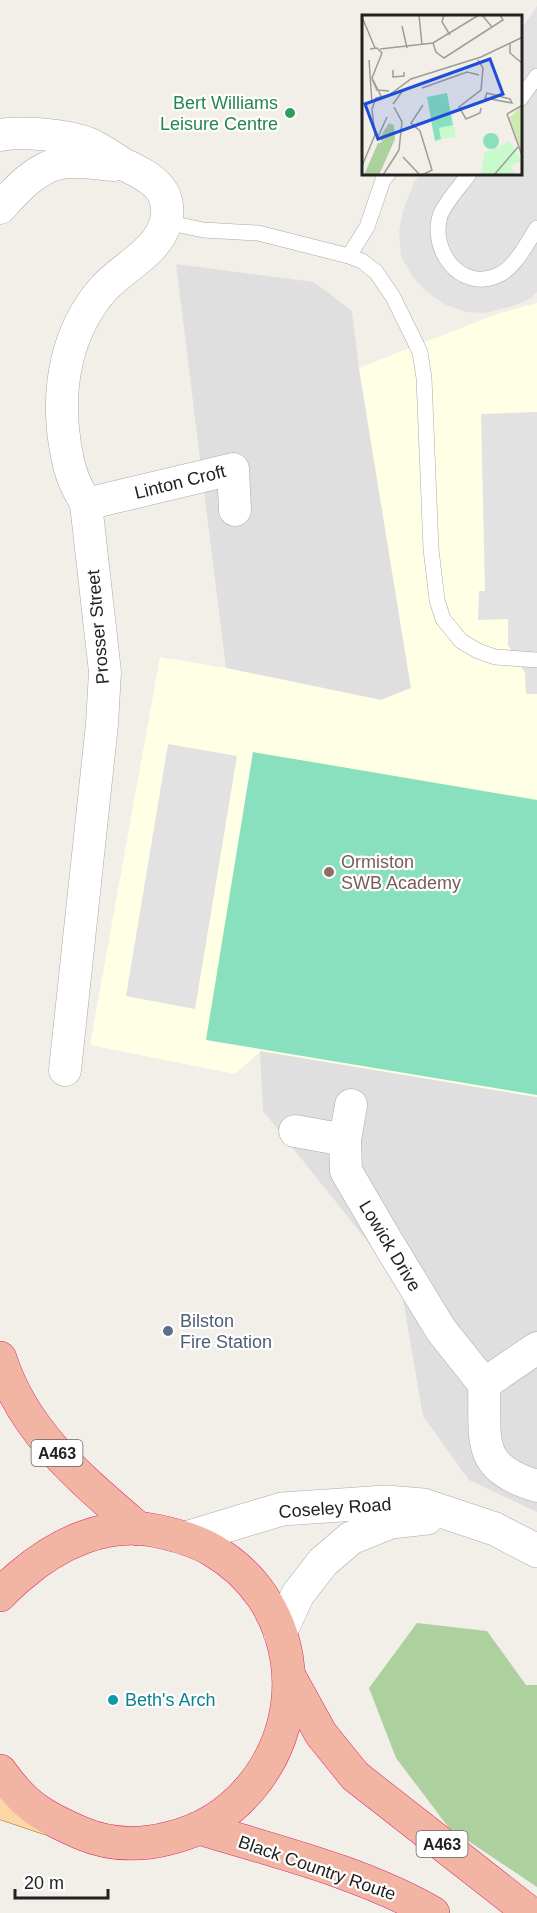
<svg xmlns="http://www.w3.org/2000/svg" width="537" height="1913" viewBox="0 0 537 1913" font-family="Arial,sans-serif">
<rect width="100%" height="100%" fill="#f2efe9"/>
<g fill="#e0dfdf">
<polygon points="176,264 314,282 352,311 359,368 411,688 381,700 226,668"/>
<polygon points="260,1051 537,1097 537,1512 469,1480 423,1416 400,1282 263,1111"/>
</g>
<polygon fill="#ffffe5" points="537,303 537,1097 261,1051 235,1074 90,1045 160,657 226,668 381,700 411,688 359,368 494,315"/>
<polygon fill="#add19e" points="417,1623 487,1631 526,1685 537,1685 537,1887 449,1828 396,1758 369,1688"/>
<polygon fill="#88e0be" points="253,752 537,800 537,1095 206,1040"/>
<g fill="#e2e2e2">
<polygon points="537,6 537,292 530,299 510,307 484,313 466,312 446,305 427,292 412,276 401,256 399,232 403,211 414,182 420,174 520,174 521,29"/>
<polygon points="537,412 537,694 526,694 525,673 508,645 508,619 478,620 479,591 485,591 481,414"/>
<polygon points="168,744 237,756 195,1009 126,996"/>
</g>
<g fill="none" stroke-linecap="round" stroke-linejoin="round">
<defs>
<g id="service">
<polyline points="520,99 537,76"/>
<path d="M469 174C460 187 445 202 440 216 430 249 459 291 496 276 515 269 526 244 537 228"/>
<polyline points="166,222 203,230 258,233 349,256 362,261 376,272 393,297 420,352 424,378 431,549 437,600 443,619 461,641 478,651 495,657 537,660"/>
<polyline points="349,256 367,227 383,180 388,174"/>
</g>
<g id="minor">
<path d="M0 135C23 131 68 135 90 144 102 150 113 158 125 165 150 177 173 189 166 221 159 251 125 266 105 287 66 330 56 389 65 445 67 456 69 469 74 480 77 488 82 496 86 504L105 672 102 724 65 1070"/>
<path d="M0 208C16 190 37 167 61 163 78 160 97 164 114 165"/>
<polyline points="86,504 233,469 235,510"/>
<polyline points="295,1131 345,1140 346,1171 388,1243 441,1330 484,1384 537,1348"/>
<polyline points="345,1140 351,1105"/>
<path d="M484 1384C486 1440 474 1467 537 1486"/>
</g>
<g id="tertiary">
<polyline points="186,1538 282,1509 386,1502 423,1505 495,1529 537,1551"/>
<polyline points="280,1633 298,1594 323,1562 351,1538 391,1522 427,1518"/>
</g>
<polyline id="primary" points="0,1802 47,1818"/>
<g id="trunk">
<path d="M0 1358C23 1432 82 1480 139 1529"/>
<path d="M0 1595C6 1588 13 1582 20 1576 57 1544 106 1520 157 1531 176 1535 195 1540 212 1550 297 1599 313 1712 252 1786 231 1812 203 1830 170 1838 140 1846 109 1845 81 1833 42 1816 25 1806 0 1771"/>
<polyline points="289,1676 321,1734 355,1776 530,1913"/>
<path d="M199 1828C277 1852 361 1872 433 1913"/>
</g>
</defs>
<use href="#service" stroke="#a9a9a9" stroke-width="16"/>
<use href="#minor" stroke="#a9a9a9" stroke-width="33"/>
<use href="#tertiary" stroke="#a9a9a9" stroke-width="34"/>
<use href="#primary" stroke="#a06b00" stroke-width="34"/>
<use href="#trunk" stroke="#dc2a67" stroke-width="34"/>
<use href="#service" stroke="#fff" stroke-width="15"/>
<use href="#minor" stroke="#fff" stroke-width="32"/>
<use href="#tertiary" stroke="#fff" stroke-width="33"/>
<use href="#primary" stroke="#fcd6a4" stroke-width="33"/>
<use href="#trunk" stroke="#f2b4a3" stroke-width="33"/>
</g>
<circle fill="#2e9e5b" stroke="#fff" stroke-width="2" cx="290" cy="113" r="6"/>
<circle fill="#8d6e63" stroke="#fff" stroke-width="2" cx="329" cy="872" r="6"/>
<circle fill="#5c6f8a" stroke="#fff" stroke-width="2" cx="168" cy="1331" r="6"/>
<circle fill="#0f9aa8" stroke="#fff" stroke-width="2" cx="113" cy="1700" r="6"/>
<g text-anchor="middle" stroke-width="4.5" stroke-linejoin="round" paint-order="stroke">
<g fill="#fff" stroke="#646464" stroke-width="1.5">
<rect x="31.5" y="1440" width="51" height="26" rx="4.5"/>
<rect x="416.5" y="1831" width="51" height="26" rx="4.5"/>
</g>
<g font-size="16" font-weight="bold" fill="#222">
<text x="57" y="1459">A463</text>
<text x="442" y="1850">A463</text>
</g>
<g font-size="18" fill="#27864d" stroke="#fff" text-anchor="end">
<text x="278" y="109">Bert Williams<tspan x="278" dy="21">Leisure Centre</tspan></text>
</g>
<g font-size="18" fill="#222" stroke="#fff">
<text transform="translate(180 482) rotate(-14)" y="6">Linton Croft</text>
<text transform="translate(98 627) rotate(-95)" y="6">Prosser Street</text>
<text transform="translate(390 1246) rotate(59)" y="6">Lowick Drive</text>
<text transform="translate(335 1508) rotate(-4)" y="6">Coseley Road</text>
<text transform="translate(317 1868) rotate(19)" y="6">Black Country Route</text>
</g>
<g font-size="18" fill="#785e54" stroke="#fff" text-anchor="start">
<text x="341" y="868">Ormiston<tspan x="341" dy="21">SWB Academy</tspan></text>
</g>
<g font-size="18" fill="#4e5e75" stroke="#fff" text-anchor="start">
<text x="180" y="1327">Bilston<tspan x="180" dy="21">Fire Station</tspan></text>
</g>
<g font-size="18" fill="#0d838f" stroke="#fff" text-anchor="start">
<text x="125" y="1706">Beth's Arch</text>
</g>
</g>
<g transform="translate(362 15)">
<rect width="160" height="160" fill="#f2efe9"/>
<path d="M160 91V137L147 103Z" fill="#cdebb0"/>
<path d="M27 108 32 110 33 124 17 160H2L16 128 21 127 17 124Z" fill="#add19e"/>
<path d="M92 110 94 122 79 124 77 113ZM148 126 160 146 149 150 153 160H119L122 138Z" fill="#c8facc"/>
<path d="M85 78 91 110 77 113 79 124 73 126 65 82ZM121 126a8 8 0 1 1 16 0a8 8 0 1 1-16 0Z" fill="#88e0be"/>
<path fill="none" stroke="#9f9d99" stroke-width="1.5" d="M57 0 60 30M82 0 80 7 88 20M0 2 13 33M40 11 45 33M130 12 141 5 138 0M71 28 74 37 82 43 130 12 120 0M148 29V38L161 49M8 34 15 33 20 38 10 63 19 81M18 34 71 28 117 0M7 45 10 88M116 45 121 53 119 75 97 92 104 104 118 98 119 93M31 55V62L42 61V57M10 64 15 75 27 76M60 73 105 57 117 60M125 78 148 84 150 88 123 83ZM31 89 42 74M32 92 40 107 37 135M145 99 161 143M145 99 161 90M16 122 25 102M41 142 58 160M0 151 13 120 10 94 14 83 27 80 49 64 119 42 161 22M21 160 37 135M60 160 70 155 58 116 49 108 61 90M132 160 156 132"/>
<path fill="#1d4ed8" fill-opacity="0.15" stroke="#1d4ed8" stroke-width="3" d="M128 44 141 79 16 124 3 89Z"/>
<rect width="160" height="160" fill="none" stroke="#222" stroke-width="3"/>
</g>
<path d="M15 1889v9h93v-9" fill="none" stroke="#222222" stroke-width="3"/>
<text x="24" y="1889" font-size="18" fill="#222222" stroke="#ffffff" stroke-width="4.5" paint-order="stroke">20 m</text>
</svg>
